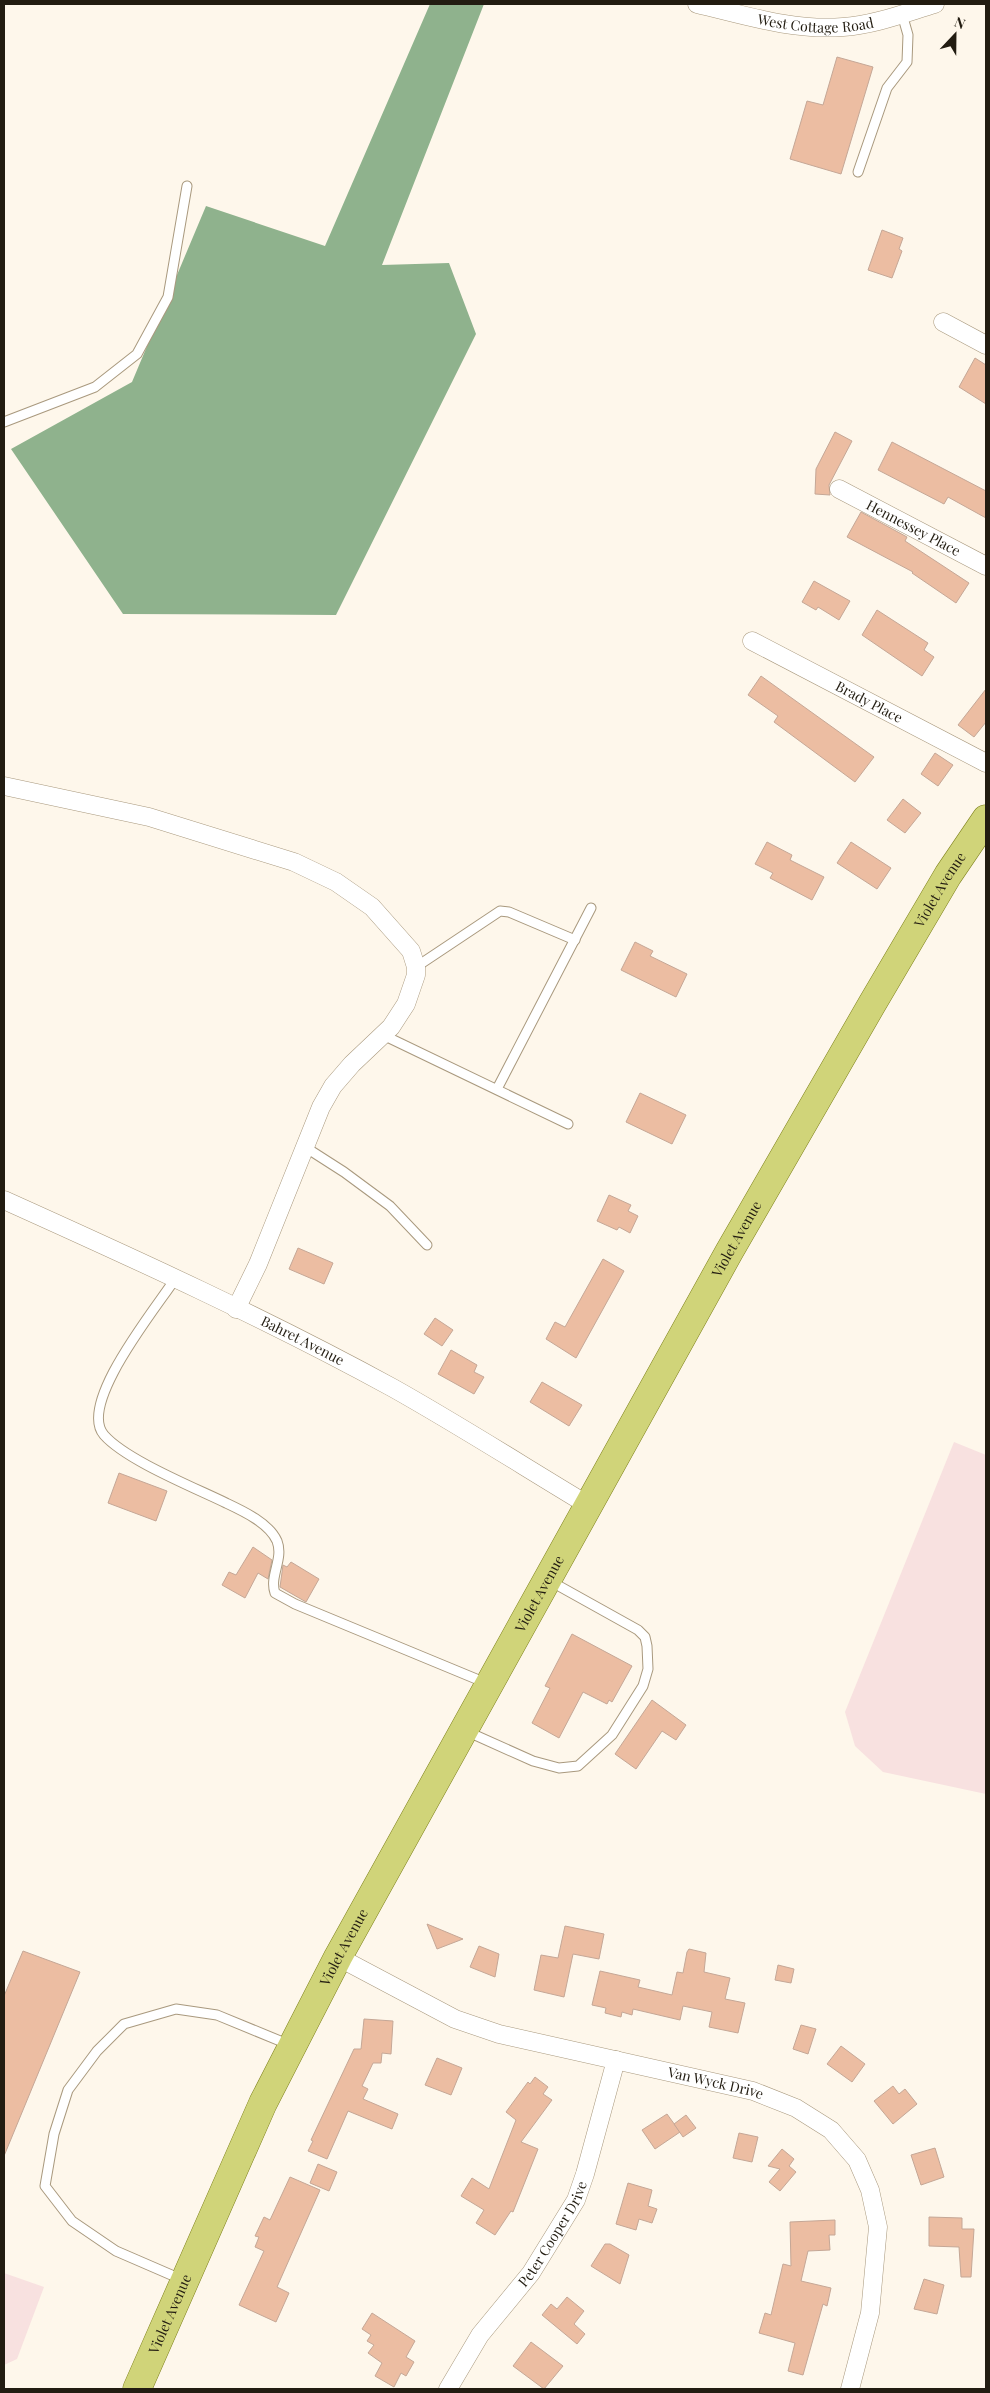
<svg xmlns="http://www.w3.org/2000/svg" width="990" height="2393" viewBox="0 0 990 2393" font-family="'Playfair Display',serif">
<rect width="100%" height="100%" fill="#fef7eb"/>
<g fill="#f8e1e0">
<polygon points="954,1442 986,1455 986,1794 883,1772 855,1746 845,1712"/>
<polygon points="4,2273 44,2287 17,2359 4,2365"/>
</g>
<polygon fill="#8fb28d" points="430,4 484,4 382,265 449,263 476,334 336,615 123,614 11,449 132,382 206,206 325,246"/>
<g fill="#ecbda2" stroke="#c5a796">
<polygon points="837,57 873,67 841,174 790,159 807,101 823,105"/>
<polygon points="882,230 903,238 899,249 902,251 892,278 868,270"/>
<polygon points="975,358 986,365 986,404 959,387"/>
<polygon points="835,432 852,441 829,485 830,495 815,494 816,469"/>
<polygon points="892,442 986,491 986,518 948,497 944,504 878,470"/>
<polygon points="861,512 907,537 905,541 969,583 956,603 912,573 913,572 847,537"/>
<polygon points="814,581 850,601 839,620 818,607 816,610 802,602"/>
<polygon points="877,610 928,643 924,650 934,657 922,676 862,635"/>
<polygon points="761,676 874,757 855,782 774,722 778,716 748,695"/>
<polygon points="986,689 986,722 974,737 958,725"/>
<polygon points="935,753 953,765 938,786 921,774"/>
<polygon points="903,799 921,813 905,833 887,820"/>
<polygon points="767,842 792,855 790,860 824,877 812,900 770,878 773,873 755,864"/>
<polygon points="851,842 891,868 877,889 837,863"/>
<polygon points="635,942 653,951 650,956 687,974 676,997 621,970"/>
<polygon points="640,1093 686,1115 672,1144 626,1122"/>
<polygon points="609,1195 631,1205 628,1211 638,1216 630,1233 619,1227 617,1230 597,1221"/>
<polygon points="298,1248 333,1263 324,1284 289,1269"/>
<polygon points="603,1259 624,1271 576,1358 546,1339 555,1322 565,1327"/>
<polygon points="435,1318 453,1330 442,1346 424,1334"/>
<polygon points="451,1350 477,1365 474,1372 484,1377 474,1394 438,1374"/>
<polygon points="542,1382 582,1405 569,1426 530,1402"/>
<polygon points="119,1473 167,1491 156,1521 108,1503"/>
<polygon points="253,1547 272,1560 268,1579 258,1573 245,1598 222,1585 229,1572 236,1575"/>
<polygon points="291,1562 319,1579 306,1602 280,1587 283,1565 287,1567"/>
<polygon points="572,1634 632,1666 612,1702 609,1700 607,1704 583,1692 559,1738 532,1723 550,1688 545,1686"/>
<polygon points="652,1700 686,1725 676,1740 662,1731 636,1769 615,1754"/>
<polygon points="427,1924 463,1939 437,1949"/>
<polygon points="565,1926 604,1934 599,1959 573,1954 564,1997 534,1990 541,1955 558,1958"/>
<polygon points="479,1946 499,1954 495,1977 470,1967"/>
<polygon points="689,1949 706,1953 704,1972 730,1978 725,1999 745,2003 738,2033 709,2027 712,2012 683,2006 680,2020 633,2009 632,2015 622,2012 621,2017 605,2013 606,2008 592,2005 600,1971 640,1980 638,1987 672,1995 677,1972 683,1973 687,1952"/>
<polygon points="23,1951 80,1972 4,2156 4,1996"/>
<polygon points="778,1965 794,1969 791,1983 775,1980"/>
<polygon points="364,2019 393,2021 391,2054 382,2053 381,2063 373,2063 362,2086 368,2089 363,2099 398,2114 392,2129 348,2111 327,2159 308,2151 313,2141 311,2140 354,2049 361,2049"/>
<polygon points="801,2025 816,2029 808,2054 793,2049"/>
<polygon points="841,2046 865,2064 852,2082 827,2064"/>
<polygon points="437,2058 462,2068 451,2095 425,2085"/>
<polygon points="535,2077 548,2087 543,2094 552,2100 521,2142 538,2149 513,2212 511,2211 495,2235 476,2223 484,2210 461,2196 472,2178 489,2189 516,2120 506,2112 528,2082 530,2084"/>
<polygon points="893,2086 899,2094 905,2089 917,2104 893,2124 874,2101"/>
<polygon points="667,2114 680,2132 655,2149 642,2130"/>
<polygon points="686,2115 696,2128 683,2137 674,2124"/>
<polygon points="739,2133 758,2137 752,2162 733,2158"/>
<polygon points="935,2148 944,2177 921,2185 911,2155"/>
<polygon points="782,2149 794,2159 789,2166 796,2172 780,2191 769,2182 780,2169 768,2166"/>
<polygon points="318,2164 337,2172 329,2191 310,2183"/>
<polygon points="290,2177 320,2190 277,2287 289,2293 276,2322 239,2305 264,2251 255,2247 259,2237 255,2236 264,2217 270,2220"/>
<polygon points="628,2183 652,2190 648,2206 657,2209 652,2223 639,2219 636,2230 616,2224"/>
<polygon points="929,2217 962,2218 962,2229 974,2229 971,2277 961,2277 959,2247 929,2246"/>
<polygon points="835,2220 835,2235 829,2235 830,2250 808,2251 801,2281 831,2288 827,2306 823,2304 803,2375 788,2371 795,2343 759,2333 765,2313 771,2315 783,2264 791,2266 790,2222"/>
<polygon points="605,2244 610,2244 629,2255 620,2284 591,2266"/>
<polygon points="924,2279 944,2285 937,2314 914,2309"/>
<polygon points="567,2297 584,2311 574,2324 585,2334 577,2344 542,2315 551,2304 557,2309"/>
<polygon points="372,2313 415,2341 406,2357 414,2362 406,2376 401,2373 394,2387 375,2376 382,2363 368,2353 374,2345 367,2341 371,2335 362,2329"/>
<polygon points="531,2342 563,2366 544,2389 513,2366"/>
</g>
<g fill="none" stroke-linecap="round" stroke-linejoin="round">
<defs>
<g id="lane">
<polyline points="858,172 887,88 907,62 908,35 902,14"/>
<polyline points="4,422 95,387 137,354 168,297 187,186"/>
<polyline points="416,967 500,911 509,912 575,940"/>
<polyline points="383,1035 568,1124"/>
<polyline points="497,1089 591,908"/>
<polyline points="305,1147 344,1172 390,1206 427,1245"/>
<path d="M175 1279C157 1307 77 1404 104 1435 126 1460 193 1487 226 1503 243 1511 269 1523 277 1541 284 1559 269 1576 275 1593L295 1604 486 1683"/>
<polyline points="466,1731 533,1761 559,1768 578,1766 612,1735 643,1686 648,1669 647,1646 645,1637 638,1630 550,1581"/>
<polyline points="183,2280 116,2251 72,2221 45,2186 54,2134 68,2090 97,2051 124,2024 176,2009 217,2015 290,2045"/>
</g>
<g id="street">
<path id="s1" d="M697 4C744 15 793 31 843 27 874 25 905 13 935 4"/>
<polyline points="943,322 986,345"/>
<path id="s2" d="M839 489 986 566"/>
<path id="s3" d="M752 641 986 763"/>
<polyline points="4,786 149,817 294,862 336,882 372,907 411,951 416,967 416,975 406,1004 391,1027 352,1064 333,1086 321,1107 258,1264 236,1309"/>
<path id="s4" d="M4 1200C135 1259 267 1319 393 1388 459 1425 523 1466 588 1505"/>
<path id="s5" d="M338 1957 455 2019 499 2034 753 2091 796 2108 831 2130 857 2160 870 2190 878 2227 870 2313 850 2389"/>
<path id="s6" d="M448 2389 480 2335 531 2273 576 2200 585 2174 616 2060"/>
</g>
<g id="primary">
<path id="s7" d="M137 2389 263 2103 338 1957 729 1252 872 1004 948 875 986 819"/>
</g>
</defs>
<use href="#lane" stroke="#a9997e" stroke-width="11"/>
<use href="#street" stroke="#a9997e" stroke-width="19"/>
<use href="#primary" stroke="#7e811b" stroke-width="29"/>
<use href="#lane" stroke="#fff" stroke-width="9"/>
<use href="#street" stroke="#fff" stroke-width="18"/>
<use href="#primary" stroke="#d0d479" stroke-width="28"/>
</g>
<g text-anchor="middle" stroke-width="4" stroke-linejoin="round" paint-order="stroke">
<g font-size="14" fill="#221c11" stroke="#fef7eb">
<text dy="5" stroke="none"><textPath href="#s1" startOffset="121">West Cottage Road</textPath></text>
<text dy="5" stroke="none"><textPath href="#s2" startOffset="84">Hennessey Place</textPath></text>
<text dy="5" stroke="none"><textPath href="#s3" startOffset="132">Brady Place</textPath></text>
<text dy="5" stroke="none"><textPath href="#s7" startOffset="1702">Violet Avenue</textPath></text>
<text dy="5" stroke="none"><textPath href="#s7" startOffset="1298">Violet Avenue</textPath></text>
<text dy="5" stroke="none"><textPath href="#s4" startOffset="330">Bahret Avenue</textPath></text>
<text dy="5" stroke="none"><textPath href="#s7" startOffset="892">Violet Avenue</textPath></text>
<text dy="5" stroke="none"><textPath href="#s7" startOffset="488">Violet Avenue</textPath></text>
<text dy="5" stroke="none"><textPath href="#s5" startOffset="401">Van Wyck Drive</textPath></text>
<text dy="5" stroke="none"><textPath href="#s6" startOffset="188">Peter Cooper Drive</textPath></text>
<text dy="5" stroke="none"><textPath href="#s7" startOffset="82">Violet Avenue</textPath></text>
</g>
</g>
<rect width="990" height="2393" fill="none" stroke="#221c11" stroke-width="10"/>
<g transform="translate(955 35) rotate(22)" stroke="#fef7eb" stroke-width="4" paint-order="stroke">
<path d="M0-4L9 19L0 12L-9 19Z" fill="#221c11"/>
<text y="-8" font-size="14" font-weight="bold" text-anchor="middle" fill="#221c11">N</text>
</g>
</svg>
